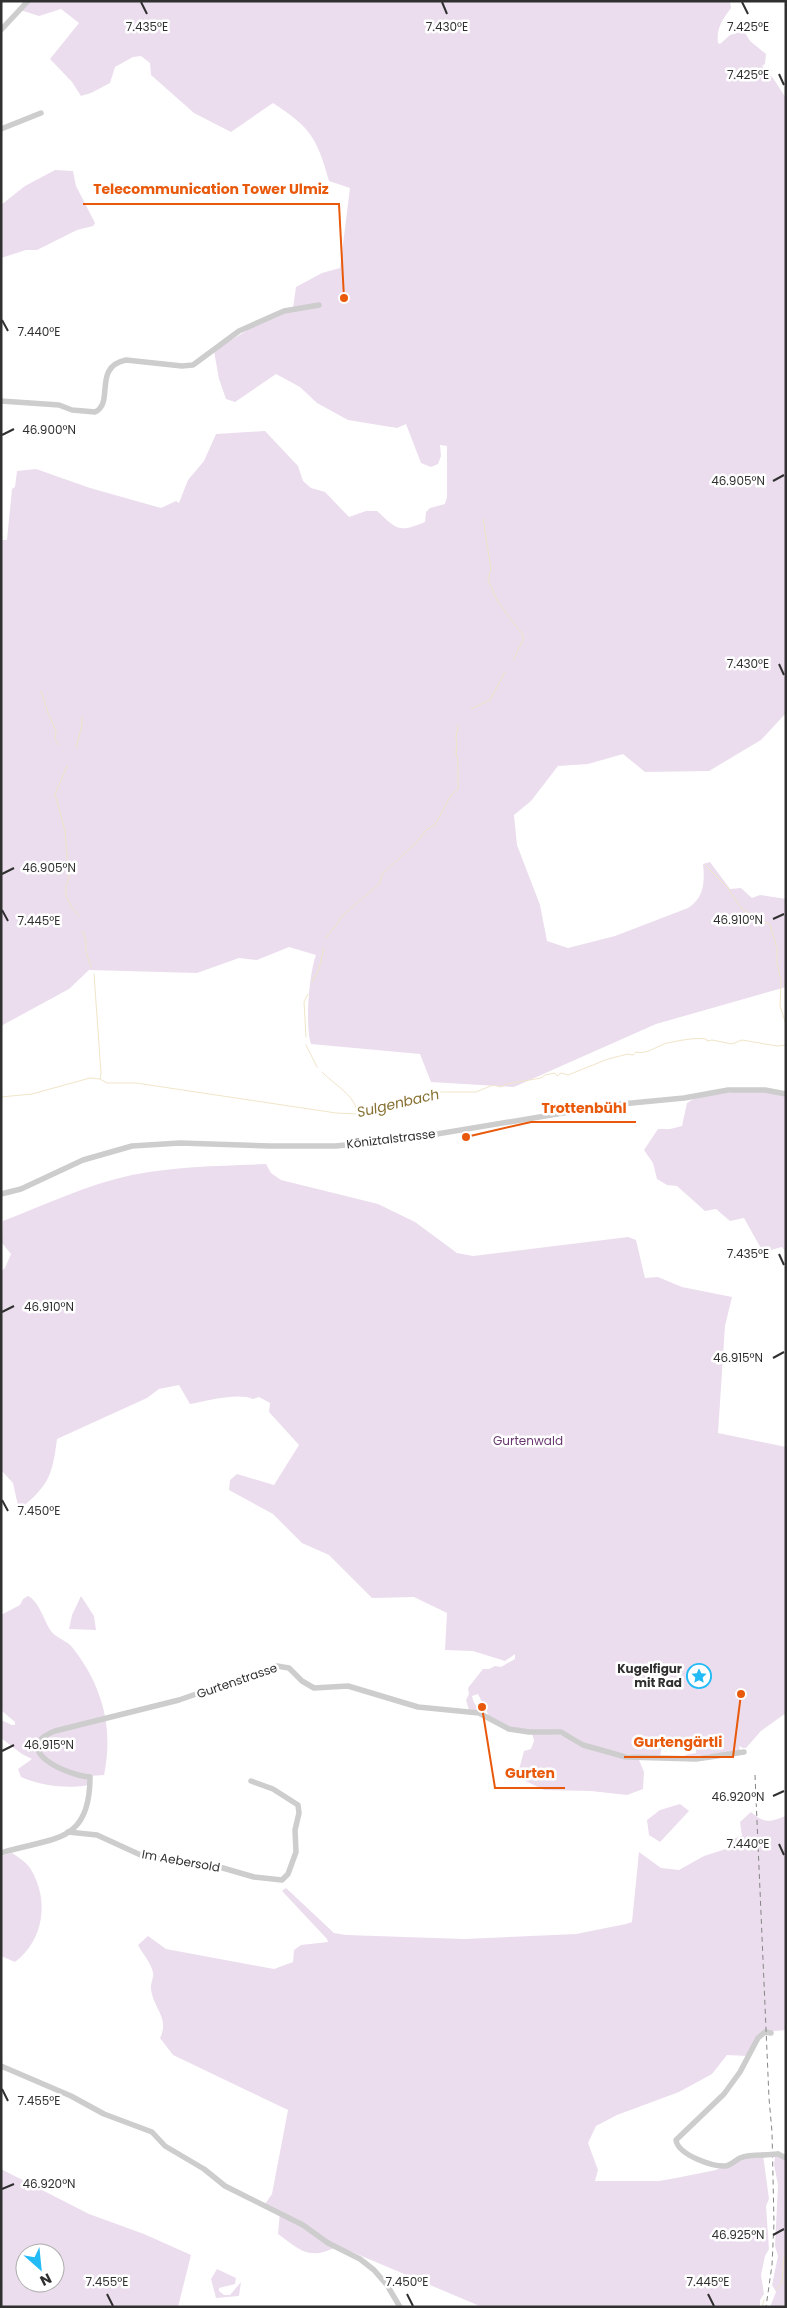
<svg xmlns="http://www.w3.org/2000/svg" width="787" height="2308" viewBox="0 0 787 2308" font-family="Poppins,sans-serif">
<rect width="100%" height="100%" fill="#fff"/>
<g fill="#ebddee" fill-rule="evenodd">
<path d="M25 1H730L731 8C723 19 716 28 718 43L720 44 730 35 744 31 750 41 766 54 765 64 762 66 773 78 786 98V713L761 740 709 771 645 772 623 754 588 764 558 766 531 801 514 815 517 845 540 905 547 941 568 948 615 936 688 908C704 898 705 882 703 864L710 862 730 889 741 888 752 898 760 895 786 899V987L656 1024 514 1087 431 1082 420 1054 311 1044C305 1026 309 973 316 955L289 947 257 960 239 958 197 973 89 970 69 989 1 1026V540H7L12 489 15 487 17 471 36 469 90 488 161 508 176 501 179 503 188 480 204 461 216 434 265 431 298 466 303 481 311 488 325 492 349 517 366 511H377C398 530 398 533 425 522L426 512 430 508 445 504 447 497V446L440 445 441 456 438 464 431 467 421 463 406 424 397 428 348 420 317 403 300 387 276 374 235 402 226 399 219 379 214 351 249 329 293 308 296 287 322 273 340 268 350 188 329 181C317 138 311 128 273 103L231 132 194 113 151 75 150 63 141 56 133 57 115 67 110 83 91 93 81 96 72 82 50 59 79 23 61 9 39 16 17 9Z"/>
<polygon points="55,170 73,171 76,186 95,223 93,226 77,230 37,250 26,250 1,258 1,205 25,186"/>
<polygon points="752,1090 786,1094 786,1253 782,1247 763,1252 744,1218 730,1221 716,1209 705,1211 677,1186 667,1185 657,1179 653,1163 644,1150 658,1129 670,1129 682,1126 687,1103 698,1096"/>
<path d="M266 1164 271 1173 281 1180 378 1204 415 1222 457 1253 473 1256 628 1237 636 1240 645 1278 658 1277 682 1287 732 1297 725 1326 718 1433 786 1447V1713L761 1731 746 1748H743L739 1746 740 1751 686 1757 685 1755 696 1753V1740L662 1742 660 1758 626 1754 586 1744 571 1735 518 1730 509 1727 489 1716 478 1694 472 1696C474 1706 478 1707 483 1713L469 1710 466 1700 469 1694 468 1688 483 1669H489L495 1666 501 1667 515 1659V1654L505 1661 473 1651 445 1650 447 1613 414 1597 372 1598 329 1555 302 1543 273 1514 229 1490 230 1480 237 1474 274 1485 299 1445 269 1412 270 1403 259 1397 253 1399C239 1392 205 1401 190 1404L179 1385 159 1389 147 1398 57 1439C52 1477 49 1485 19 1510L13 1483 1 1470V1271L5 1268 11 1254 2 1243 3 1221C45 1205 88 1184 132 1175 176 1166 222 1166 266 1164Z"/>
<path d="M28 1596C39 1601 44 1621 51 1631 56 1638 66 1640 72 1647 102 1685 114 1727 104 1775L90 1776V1785C68 1789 41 1786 21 1777L18 1769 32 1759 22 1754 1 1738V1720L12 1725H15V1722L1 1710V1615L20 1605 23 1599Z"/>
<polygon points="81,1596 94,1616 96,1630 69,1629 72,1615"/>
<polygon points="532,1733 561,1735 639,1760 644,1772 643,1789 627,1795 591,1791 544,1790 517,1777 524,1751 531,1749 534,1741"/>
<polygon points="680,1804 689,1811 660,1842 649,1835 647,1820 660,1810"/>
<path d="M751 1812C765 1824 769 1822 786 1816V2030L765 2032 748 2056 727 2055 712 2074 679 2092 617 2115 596 2126 588 2143 598 2170 595 2181H659L676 2178 716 2170 739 2158 763 2155 769 2199 766 2206 769 2249 765 2256 761 2275 764 2294 760 2300V2307H482L338 2246C310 2261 301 2251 278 2234L280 2212 265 2204 272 2194 288 2110 173 2055 160 2038C170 2018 153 2008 151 1989 150 1984 154 1978 153 1973 152 1964 142 1953 138 1945L148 1936 166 1949 274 1969 293 1962 294 1950 301 1945 328 1942 327 1939 282 1891 286 1888 334 1933 346 1935 464 1939 576 1934 626 1924 632 1922 639 1852 661 1868 679 1870 704 1856 726 1849 732 1839 742 1836 740 1822Z"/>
<path d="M12 1853C18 1857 26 1862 30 1868 50 1900 44 1940 15 1962L1 1956V1856Z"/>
<polygon points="778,2154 786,2158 786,2307 770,2307 776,2292 772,2285 778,2256 775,2246 778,2185 774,2164 775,2157"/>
<path d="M1 2169 89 2214 144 2234 191 2255 178 2307H1ZM25 2253H55V2283H25Z"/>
<polygon points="217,2269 236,2278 235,2284 219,2288 219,2291 224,2295 230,2295 241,2282 239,2296 216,2298 211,2279"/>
</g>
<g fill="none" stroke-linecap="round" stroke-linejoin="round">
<g stroke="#f0e5c7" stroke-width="1">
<polyline points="483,519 491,569 488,580 498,602 523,635 523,640 513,660"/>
<polyline points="41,691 48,713 56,731 55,739 59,745"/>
<polyline points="471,709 490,700 505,672"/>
<polyline points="76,748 82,725 82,717"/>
<polyline points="67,766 55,794 65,831 69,878 66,885 66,896 72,908 79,916"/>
<polyline points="705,865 729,889"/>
<polyline points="729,890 742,909 770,925 777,948 777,962 781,981 780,1006 786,1024"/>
<polyline points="83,931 86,941 86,952 91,967"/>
<path d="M326 938C330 930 338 926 341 917L380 883 382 874 417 842 426 830 435 825 451 795 458 789V761L456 753 457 744 456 739 458 725"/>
<polyline points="94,974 101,1073 100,1079"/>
<polyline points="312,982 319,969 324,948"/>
<polyline points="306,1037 304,1002 308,994"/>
<polyline points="306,1045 317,1067"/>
<path d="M322 1072C332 1083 358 1097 357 1114"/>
<path d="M1 1097 32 1094 90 1078 100 1079 107 1083H136L336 1113 359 1114 369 1108 388 1106 394 1101 407 1103 411 1099 429 1097 428 1092H476L493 1085 501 1087 507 1084 541 1078 545 1075 555 1073 557 1076 561 1073 568 1075 608 1059 628 1054 633 1055 636 1052C646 1055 657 1046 667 1043 678 1041 695 1037 706 1039L707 1041 712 1040 732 1044 742 1040 777 1046 786 1045"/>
<polyline points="776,2290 782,2283 784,2257"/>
<polyline points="762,2307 764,2300"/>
</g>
<g stroke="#cdcdcd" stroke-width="5.5">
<polyline points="1,30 28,1"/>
<polyline points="1,129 41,113"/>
<path d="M1 401 59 405 72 410 95 412C115 403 92 367 126 360L182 366 193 365 239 331 284 311 319 305"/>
<polyline points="1,1194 21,1189 83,1160 132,1146 180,1143 270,1146 336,1146 419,1137 611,1105 684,1098 728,1090 765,1090 786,1094"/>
<polyline points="68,1832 97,1835 145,1857 209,1864 254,1877 282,1880 288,1874 296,1852 295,1830 299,1813 298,1805 273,1789 251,1781"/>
<path d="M1 1853C52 1837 90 1845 90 1777 68 1776 8 1749 55 1731L179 1700 277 1666 289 1668 302 1681 314 1688 348 1686 418 1707 479 1713 509 1729 529 1732H561L583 1745 626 1757 696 1759 744 1752"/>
<polyline points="1,2066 71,2096 104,2114 152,2132 165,2146 204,2169 225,2186 303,2225 328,2243 360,2259 374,2270 387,2285 400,2307"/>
<polyline points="778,2154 786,2158"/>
<path d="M763 2155C756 2155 747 2155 740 2158 736 2160 731 2165 726 2166 713 2167 678 2155 676 2140L724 2094 740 2072 758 2038 765 2032 771 2033"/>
</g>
<polyline stroke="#858585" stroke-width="1" stroke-dasharray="5 4" stroke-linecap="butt" points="755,1775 769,2098 772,2132 774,2223 772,2265 766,2307"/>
<polyline stroke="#cdcdcd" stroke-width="5.5" points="763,2155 778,2154"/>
</g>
<path fill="none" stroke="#303030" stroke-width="2" d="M141 2 147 14M442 2 447 14M742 2 748 14M779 74 784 85M2 320 8 331M2 435 14 429M773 481 784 475M779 664 784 675M2 874 14 868M2 910 8 921M773 919 784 914M779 1254 784 1265M2 1312 14 1306M773 1358 784 1352M2 1500 8 1511M2 1751 14 1745M773 1796 784 1791M779 1844 784 1855M2 2089 8 2101M2 2189 14 2184M773 2235 784 2229M107 2294 113 2306M407 2294 413 2306M708 2294 714 2306"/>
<defs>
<symbol id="sight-ring" viewBox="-11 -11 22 22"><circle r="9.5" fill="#fff" stroke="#23bbf6" stroke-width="1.5"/><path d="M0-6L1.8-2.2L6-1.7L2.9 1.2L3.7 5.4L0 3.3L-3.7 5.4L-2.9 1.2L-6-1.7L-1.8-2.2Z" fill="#23bbf6"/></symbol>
</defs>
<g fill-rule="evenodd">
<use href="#sight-ring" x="685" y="1662" width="28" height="28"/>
</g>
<g text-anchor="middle" stroke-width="5" stroke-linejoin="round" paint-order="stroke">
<g font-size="12" fill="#303030" stroke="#fff">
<text transform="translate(391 1139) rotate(-7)" y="4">Köniztalstrasse</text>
<text transform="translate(237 1681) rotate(-19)" y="4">Gurtenstrasse</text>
<text transform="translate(181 1861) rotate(10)" y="4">Im Aebersold</text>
</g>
<g font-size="12" fill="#6a3870" stroke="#fff">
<text x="528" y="1445">Gurtenwald</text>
</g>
<g font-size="12" font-weight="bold" fill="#303030" stroke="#fff" text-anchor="end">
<text x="682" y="1673">Kugelfigur<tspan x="682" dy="14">mit Rad</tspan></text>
</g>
<g font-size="14" font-style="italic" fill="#866f30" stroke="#fff">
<text transform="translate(398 1103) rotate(-13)" y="5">Sulgenbach</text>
</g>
</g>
<g font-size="12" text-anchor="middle" fill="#303030" stroke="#fff" stroke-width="5" stroke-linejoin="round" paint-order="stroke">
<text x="147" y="31">7.435°E</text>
<text x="447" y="31">7.430°E</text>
<text x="748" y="31">7.425°E</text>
<text x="748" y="79">7.425°E</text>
<text x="39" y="336">7.440°E</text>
<text x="49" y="434">46.900°N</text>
<text x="738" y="485">46.905°N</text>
<text x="748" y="668">7.430°E</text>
<text x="49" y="872">46.905°N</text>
<text x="738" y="924">46.910°N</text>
<text x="39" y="925">7.445°E</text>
<text x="748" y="1258">7.435°E</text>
<text x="49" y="1311">46.910°N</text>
<text x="738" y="1362">46.915°N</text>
<text x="39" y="1515">7.450°E</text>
<text x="49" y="1749">46.915°N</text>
<text x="738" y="1801">46.920°N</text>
<text x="748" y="1848">7.440°E</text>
<text x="39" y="2105">7.455°E</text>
<text x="49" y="2188">46.920°N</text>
<text x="738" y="2239">46.925°N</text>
<text x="107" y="2286">7.455°E</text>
<text x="407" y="2286">7.450°E</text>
<text x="708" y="2286">7.445°E</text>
</g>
<path fill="none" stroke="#e8590c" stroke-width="2" d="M344 298L339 204H83M466 1137L531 1122H636M741 1694L733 1757H624M482 1707L495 1788H565"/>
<g fill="#e8590c" stroke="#fff" stroke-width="2">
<circle cx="344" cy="298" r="5"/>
<circle cx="466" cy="1137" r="5"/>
<circle cx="741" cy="1694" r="5"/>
<circle cx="482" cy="1707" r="5"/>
</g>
<g font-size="14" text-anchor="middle" font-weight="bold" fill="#e8590c" stroke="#fff" stroke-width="5" stroke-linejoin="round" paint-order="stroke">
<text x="211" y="194">Telecommunication Tower Ulmiz</text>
<text x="584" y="1113">Trottenbühl</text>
<text x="678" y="1747">Gurtengärtli</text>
<text x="530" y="1778">Gurten</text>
</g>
<rect width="787" height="2308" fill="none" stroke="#303030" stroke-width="5"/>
<g transform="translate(40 2268) rotate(153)"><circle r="24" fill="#ffffff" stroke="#acacac"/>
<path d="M0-4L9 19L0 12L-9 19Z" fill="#23bbf6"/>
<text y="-8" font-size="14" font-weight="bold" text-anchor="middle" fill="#303030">N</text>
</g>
</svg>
